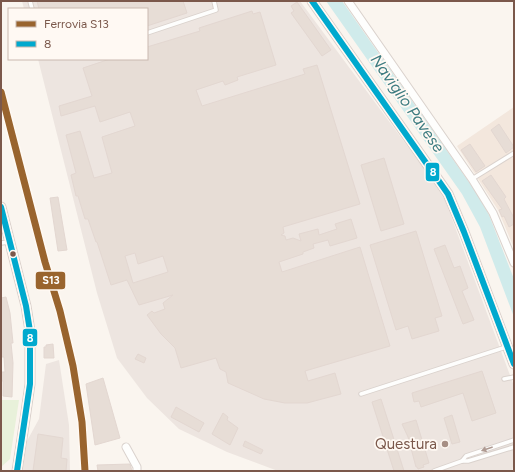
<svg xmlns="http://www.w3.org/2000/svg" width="515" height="472" viewBox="0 0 515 472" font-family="Figtree,sans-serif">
<rect width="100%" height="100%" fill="#faf5ef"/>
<polygon fill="#f3e7dd" points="514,107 514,248 498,210 457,146"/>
<g fill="#ede5e0">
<polygon points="22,1 300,1 428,174 445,200 514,386 514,462 512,471 278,471 227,452 179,429 147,398 117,358 97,293 38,59 147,59 147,9 24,9"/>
<polygon points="59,360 69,425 70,471 22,471 27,441 39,419 46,364"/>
</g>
<polygon fill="#e8f1da" points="1,395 2,400 19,400 10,459 1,467"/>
<polygon fill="#d0ebeb" points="326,1 342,1 478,195 489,215 514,279 514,317 480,227 462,194"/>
<g fill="#e7ddd6" stroke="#e3d7d1" fill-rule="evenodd">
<polygon points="37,1 183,1 187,13 147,26 147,9 39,9"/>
<polygon points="297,2 331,50 322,56 291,13 294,11 291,6"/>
<path d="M252 11 253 14 260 12 276 65 237 77 238 80 225 85 223 81 196 90 202 106 305 74 303 69 317 65 360 204 283 227 284 233 281 235 285 236 286 240 293 238 301 241 299 234 318 229 319 235 337 229 335 224 351 219 357 238 330 246 328 240 313 244 314 248 303 252V254L279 262 282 272 360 247 390 346 305 371 308 381 335 373 341 394 307 403H285L264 399 228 383 226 372 220 369 216 358 181 368 175 348 161 334 147 315 152 311 154 313 165 309 163 303 173 295 139 305 127 280 111 285 97 242H96L88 219H85L78 196H76L71 175 76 173 66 135 80 131 94 178 112 173 102 137 135 126 130 112 100 122 95 106 61 116 59 106 92 96 83 68 110 59H147V47L200 31 199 28ZM135 253 138 264 163 256 168 272 133 283 125 256Z"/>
<polygon points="499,124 514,147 506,153 491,130"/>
<polygon points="470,144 485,166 476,172 461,150"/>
<polygon points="384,158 404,224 381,231 361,165"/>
<polygon points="491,175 506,197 504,199 514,218 514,224 509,227 504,216 502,217 499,210 502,209 482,181"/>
<polygon points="58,197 67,250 58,251 50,198"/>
<polygon points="416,231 442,316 435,318 439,331 412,339 408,326 396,330 370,245"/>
<polygon points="445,245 454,268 460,266 468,288 462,291 474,320 463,324 434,249"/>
<polygon points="6,297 10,313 13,343 11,343 13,363 12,397 3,396 3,381 1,381 1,372 5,372 4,357 1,357 1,298"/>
<polygon points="53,344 54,358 44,358 44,347 46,347 46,345"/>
<polygon points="138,354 146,358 144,363 135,359"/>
<polygon points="482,371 496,413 472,421 463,393 421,407 419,401 414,402 412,393"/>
<polygon points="103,378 120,438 95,445 86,384"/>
<polygon points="381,399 404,471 394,471 372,402"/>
<polygon points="176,407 204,423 199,432 171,417"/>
<polygon points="223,413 228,417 227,420 238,428 230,445 212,434"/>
<polygon points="452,415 460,442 452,444 444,418"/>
<polygon points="416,420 429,463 423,465 424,467 418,469 417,467 416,467 408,437 402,424"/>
<polygon points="38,434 63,438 61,458 67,459 66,471 33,471"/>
<polygon points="245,441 263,450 261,454 243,446"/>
<polygon points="130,464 132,471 98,471 97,465"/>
</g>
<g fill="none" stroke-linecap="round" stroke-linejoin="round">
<defs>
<g id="lane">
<polyline points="30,1 32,9"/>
<polyline points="147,33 216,10 214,1"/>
<polyline points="472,179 514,153"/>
<polyline points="1,243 9,242"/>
<polyline points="504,379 514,377"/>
<polyline points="361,394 506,347"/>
<polyline points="462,461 466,456 514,440"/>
<polyline points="434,471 462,461 468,461 514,447"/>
</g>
<g id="street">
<polyline points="348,1 472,179 493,213 514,263"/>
<polyline points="126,447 137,467 137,471"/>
</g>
<g id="secondary">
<polyline points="312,1 439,181 448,194 464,232 514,364"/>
<polyline points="1,207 26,306 30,331 30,384 25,419 17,471"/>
</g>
</defs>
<use href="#lane" stroke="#dad2cd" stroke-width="5.5"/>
<use href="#street" stroke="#dad2cd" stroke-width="9"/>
<use href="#secondary" stroke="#dad0cb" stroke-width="11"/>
<use href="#lane" stroke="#fefefd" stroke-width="3.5"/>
<use href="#street" stroke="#fefefd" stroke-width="7"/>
<use href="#secondary" stroke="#fefefd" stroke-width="9"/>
<defs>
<g id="bus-1">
<polyline points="312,1 448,194 464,232 514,364"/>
<polyline points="1,207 26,306 30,331 30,384 17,471"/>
</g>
</defs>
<use href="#bus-1" stroke="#fff9f3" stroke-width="9"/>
<use href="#bus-1" stroke="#00a9ce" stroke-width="6"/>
<defs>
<polyline id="rail-1" points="1,92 45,262 60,311 73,366 82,422 85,471"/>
</defs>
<use href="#rail-1" stroke="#fff9f3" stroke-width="10"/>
<use href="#rail-1" stroke="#99642e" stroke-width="7"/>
</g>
<defs><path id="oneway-solid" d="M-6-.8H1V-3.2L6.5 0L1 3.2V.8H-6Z"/></defs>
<use fill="#af9a92" href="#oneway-solid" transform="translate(487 449) rotate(161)"/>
<circle fill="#7b584b" stroke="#fff9f3" stroke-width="1.5" cx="13" cy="254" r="3.5"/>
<circle fill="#a78f84" stroke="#fff9f3" stroke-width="1.5" cx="445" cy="444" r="4"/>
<g text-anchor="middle" stroke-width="3.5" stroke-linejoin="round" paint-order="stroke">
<g font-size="15" fill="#7b584b" stroke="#fff9f3" text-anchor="end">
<text x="437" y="449">Questura</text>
</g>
<g font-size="16" font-style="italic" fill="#3d7c81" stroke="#fff9f3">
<text transform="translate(408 103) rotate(55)" y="6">Naviglio Pavese</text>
</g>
</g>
<g stroke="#fff9f3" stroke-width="1.5">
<rect x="425" y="162" width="15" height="20" rx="4" fill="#00a9ce"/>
<rect x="35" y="271" width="31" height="19" rx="4" fill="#99642e"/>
<rect x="22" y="328" width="16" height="19" rx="4" fill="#00a9ce"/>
</g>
<g font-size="11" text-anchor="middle" font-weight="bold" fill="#fff">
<text x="433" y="176">8</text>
<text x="51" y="284">S13</text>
<text x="30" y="342">8</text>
</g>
<rect width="515" height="472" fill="none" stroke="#7b584b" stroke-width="4"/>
<rect x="8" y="8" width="140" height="52" fill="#fff9f3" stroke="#cab9b0"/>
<rect x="16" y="21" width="20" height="6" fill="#99642e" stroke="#cab9b0"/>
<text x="44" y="28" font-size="12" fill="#7b584b">Ferrovia S13</text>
<rect x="16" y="41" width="20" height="6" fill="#00a9ce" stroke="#cab9b0"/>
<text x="44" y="48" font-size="12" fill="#7b584b">8</text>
</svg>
